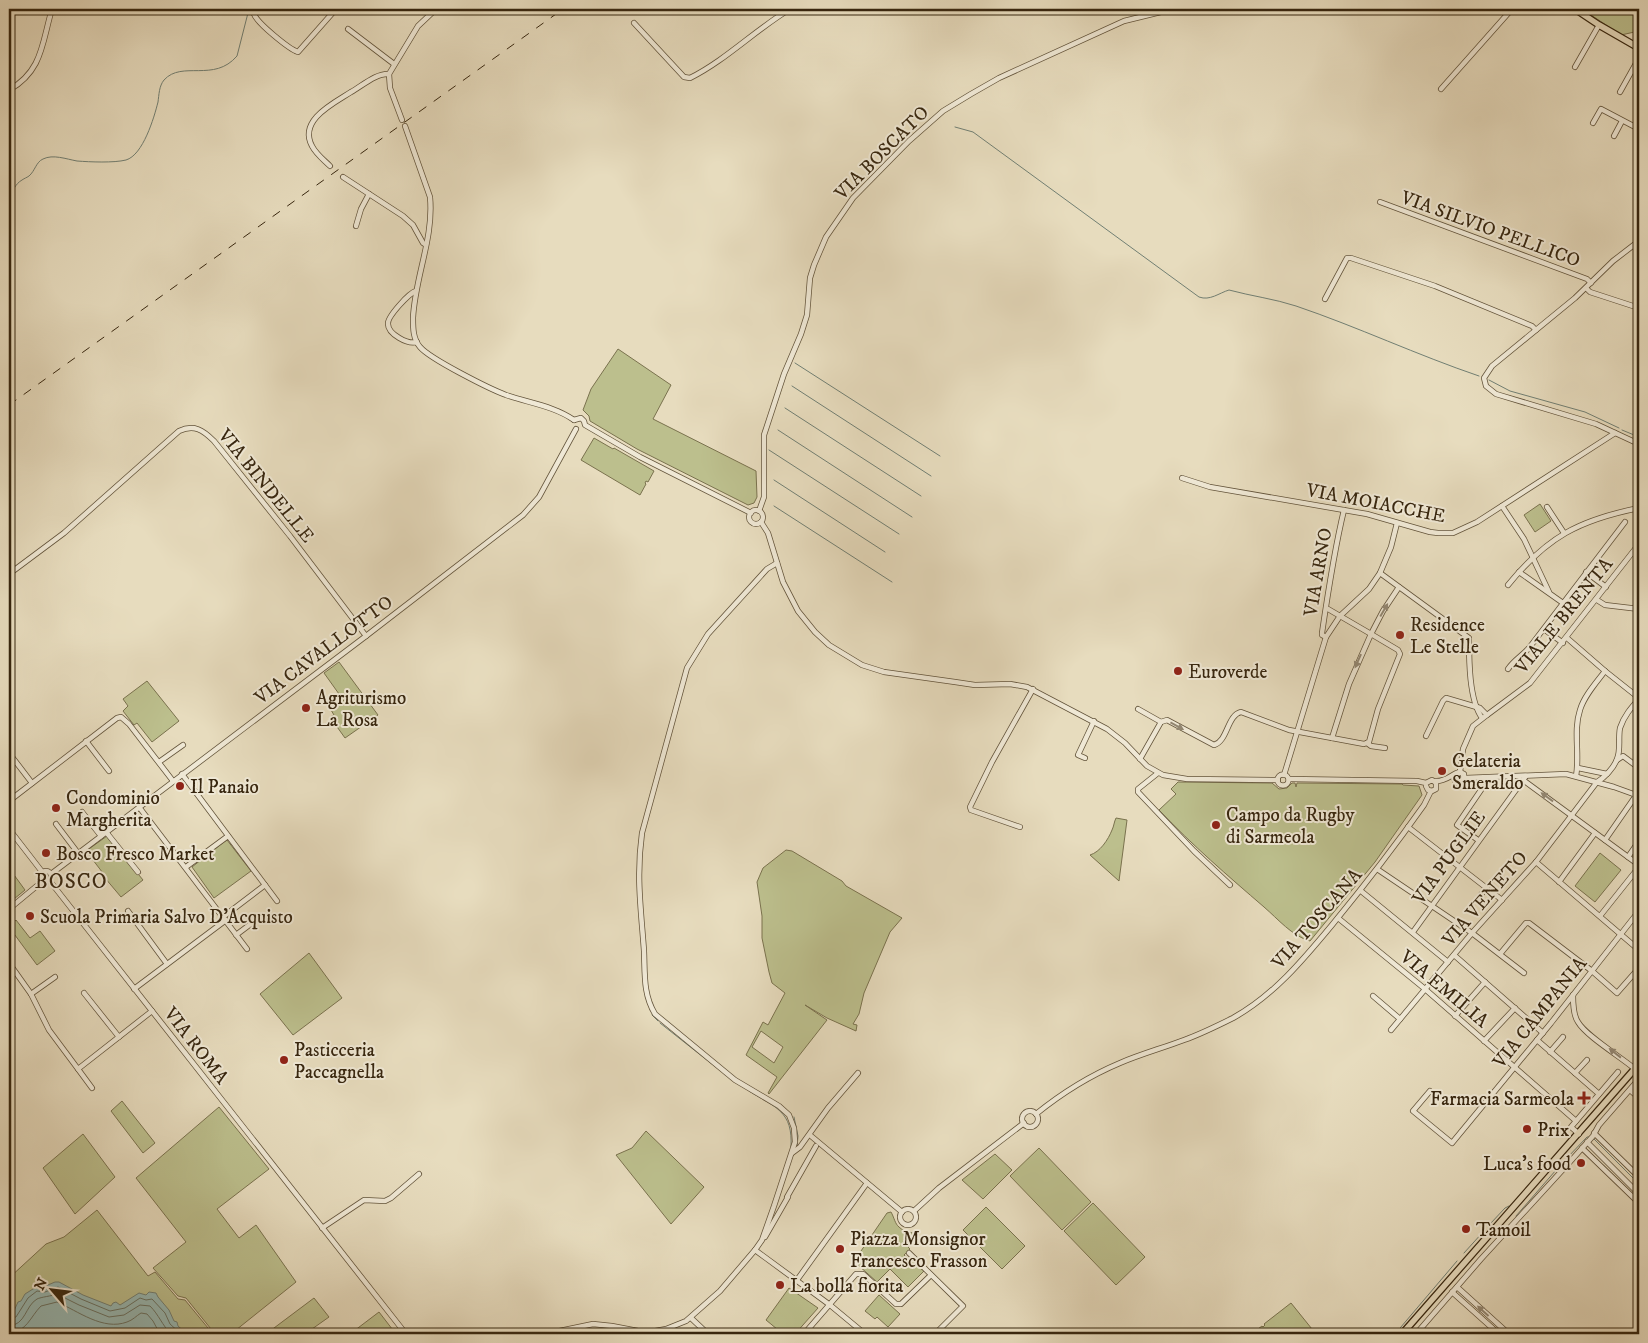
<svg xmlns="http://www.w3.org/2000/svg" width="1648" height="1343" viewBox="0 0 1648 1343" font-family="'IM FELL DW Pica',serif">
<rect width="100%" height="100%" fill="#e7dcbe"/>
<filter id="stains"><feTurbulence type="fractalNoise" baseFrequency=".004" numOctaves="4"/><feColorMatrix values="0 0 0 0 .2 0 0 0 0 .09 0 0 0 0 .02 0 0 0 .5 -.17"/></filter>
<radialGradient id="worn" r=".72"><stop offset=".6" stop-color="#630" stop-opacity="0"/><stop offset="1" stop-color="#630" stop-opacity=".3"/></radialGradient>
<g fill="#bcbf8d" stroke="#7a724e" fill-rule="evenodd">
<polygon points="1582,9 1639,9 1639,31 1621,35"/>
<polygon points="618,349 671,385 653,419 756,471 757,497 754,503 748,505 637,449 590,421 589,416 583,410 591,389"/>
<polygon points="594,438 613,449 614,448 654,471 648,482 646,481 645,483 646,484 640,495 581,460"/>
<polygon points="1540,504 1551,521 1535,532 1524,515"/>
<polygon points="339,662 378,715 345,738 330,717 334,715 331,710 344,701 324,673"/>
<polygon points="147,681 179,721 152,742 137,723 134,725 123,711 128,706 123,699"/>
<path d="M1178 782 1272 783 1279 789 1287 788 1292 783H1295L1296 787 1297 783 1402 784 1403 785 1419 786 1422 795 1375 862 1310 941C1292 936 1278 919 1264 907 1228 876 1192 845 1159 810L1176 794 1171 789Z"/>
<path d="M1116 818 1127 820 1119 881 1090 855C1100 852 1108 840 1112 830 1114 826 1114 822 1116 818Z"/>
<polygon points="107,836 143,880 121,897 105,878 106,877 86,851"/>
<polygon points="227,840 251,871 214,898 192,867 225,841"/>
<path d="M786 850 792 851 842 881 846 886 902 918 890 932 864 993 859 1014 853 1024 857 1025 856 1031 827 1018 805 1005 827 1020 769 1094 768 1093 777 1077 746 1055 763 1022 768 1025 785 993 772 983 769 972 762 938V916L757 882 763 868ZM761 1031 783 1047 774 1063 752 1047Z"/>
<polygon points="1600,853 1621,870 1595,902 1575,886"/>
<polygon points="9,868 25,890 14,899 9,892"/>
<polygon points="16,920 30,938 40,931 55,951 37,965 9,927"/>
<polygon points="309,953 342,998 293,1035 260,994"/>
<polygon points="122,1101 155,1143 143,1153 111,1111"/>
<polygon points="219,1107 269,1169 217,1209 239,1238 256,1225 296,1282 231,1334 215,1334 186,1298 178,1296 153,1268 186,1242 136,1178"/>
<polygon points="646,1131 704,1187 671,1224 616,1155 632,1148"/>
<polygon points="83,1134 115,1177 75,1214 43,1168"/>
<polygon points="1039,1148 1091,1202 1062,1230 1010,1176"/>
<polygon points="995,1154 1012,1170 983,1199 962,1180"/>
<polygon points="1093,1203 1145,1257 1116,1285 1064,1231"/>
<polygon points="986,1207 1025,1246 1002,1269 963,1230"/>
<polygon points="97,1210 148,1276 155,1272 178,1299 185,1300 213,1334 9,1334 9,1278 46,1244 64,1237"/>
<path d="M891 1212C894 1217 895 1224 899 1227 905 1233 912 1231 918 1236L908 1247 910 1249 904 1255 911 1261 912 1260 924 1271 908 1287 890 1269 877 1282 858 1265 861 1251 887 1213Z"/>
<polygon points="789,1288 818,1308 795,1334 783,1334 766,1320"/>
<polygon points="879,1295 900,1314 888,1327 877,1317 875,1319 865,1311"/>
<polygon points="314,1298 329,1317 305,1334 266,1334"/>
<polygon points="1291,1303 1316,1334 1251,1334 1262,1326 1263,1327 1265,1325 1264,1324"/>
<polygon points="379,1312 396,1334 350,1334"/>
</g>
<polygon fill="#97bab6" stroke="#717f73" points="55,1282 59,1282 83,1295 111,1306 113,1303 116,1302 120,1305 139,1293 146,1295 149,1292 156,1293 158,1297 169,1310 174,1321 177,1322 178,1326 187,1334 9,1334 9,1315 13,1313 18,1302 21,1301 25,1294 41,1284 43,1287"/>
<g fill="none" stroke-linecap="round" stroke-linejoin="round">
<g stroke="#677062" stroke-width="1">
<polyline points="9,1319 16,1317 28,1298 37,1291 45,1292 58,1287 81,1299 110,1311 125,1308 140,1298 146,1300 152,1299 165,1313 170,1324 181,1334"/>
<path d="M9 1326C26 1325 25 1306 37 1299 41 1297 52 1296 57 1294L79 1305 109 1317 124 1315 140 1305 150 1306C159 1315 162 1325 171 1334"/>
<path d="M9 1333C27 1332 30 1317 41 1306L57 1302C78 1311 103 1331 127 1322 133 1320 136 1316 141 1313L147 1314 153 1321 160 1334"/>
</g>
<g stroke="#717f73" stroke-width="1">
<path d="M955 127 973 132 1199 297C1210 301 1219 293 1229 290 1251 296 1275 299 1296 306 1358 327 1417 355 1479 376"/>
<path d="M9 198C13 191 15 184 22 180 25 178 26 178 29 176 35 171 36 162 43 159 53 154 66 159 77 161 90 162 114 163 126 160 143 155 154 118 158 102 159 95 159 86 164 80 182 60 214 83 237 56L249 9"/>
<polyline points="795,363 940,456"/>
<polyline points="1489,380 1510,391 1585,412 1619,428"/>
<polyline points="792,386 931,476"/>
<polyline points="785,408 921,496"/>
<polyline points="778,430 912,517"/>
<polyline points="1622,430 1639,437"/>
<polyline points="769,450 899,534"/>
<polyline points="774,480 885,552"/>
<polyline points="774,506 892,582"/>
<polyline points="652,1015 658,1021"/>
<polyline points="660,1023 717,1068"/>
<path d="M749 1091C776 1108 793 1111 791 1147"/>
<polyline points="794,1117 798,1136 797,1147"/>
<polyline points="1594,1139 1639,1184"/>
<polyline points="1566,1159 1587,1137 1591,1137"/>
<polyline points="1516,1216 1563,1162"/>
<polyline points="1491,1223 1505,1208 1509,1206"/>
<polyline points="1464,1253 1483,1232"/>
<polyline points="1395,1334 1457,1261"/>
</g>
<polyline stroke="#97bab6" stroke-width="4.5" points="1628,9 1639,13"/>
<defs>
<g id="minor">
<path d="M255 9 254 14C257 23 289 49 298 52L336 9"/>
<path d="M634 23 684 77 690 78C726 60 755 30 790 9"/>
<polyline points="348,29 394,64"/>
<polyline points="1575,67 1599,25"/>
<polyline points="1441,89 1512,9"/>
<path d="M9 90C43 71 42 42 52 9"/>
<polyline points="1620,92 1639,58"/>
<polyline points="1639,94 1636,100 1639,103"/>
<polyline points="402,120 390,88 389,74 418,26 436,9"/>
<polyline points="1593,123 1601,109 1639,129"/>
<path d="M405 126 430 197C434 238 415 277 413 318 413 328 413 339 420 347 430 359 490 389 506 395 529 403 554 406 574 420"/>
<polyline points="1614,136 1622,121"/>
<path d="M330 166C324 160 316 154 312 146 298 120 334 103 351 92 362 86 376 73 389 74"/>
<polyline points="343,177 403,216 413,225 423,243 426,245"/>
<polyline points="1380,202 1587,279 1591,283"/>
<polyline points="356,226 361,209 369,194"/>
<polyline points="1639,241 1613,261 1575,298 1492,366 1484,378 1486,386 1496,394 1596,424 1639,444"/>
<polyline points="1586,288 1590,292 1639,308"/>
<path d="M416 291C409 293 387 317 388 324 388 334 408 345 417 342"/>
<polyline points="1325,299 1347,258 1351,258 1435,286 1532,326 1536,330"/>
<polyline points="574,420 581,418 584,421 585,425 640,457 751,513"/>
<polyline points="1182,478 1210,487 1367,514 1430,532 1438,533 1453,533 1477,522 1615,433"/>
<polyline points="1502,506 1524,539 1549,592"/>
<polyline points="1547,507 1564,533"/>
<circle cx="756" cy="517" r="7"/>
<polyline points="759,511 764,497 764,435 784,374 801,334 807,315 810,278 814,265 826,237 853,198 909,141 943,111 971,94 999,78 1124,21 1173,9"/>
<polyline points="761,522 768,533 783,582 798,611 815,632 829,645 862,665 884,672 955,682 975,685 1010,684 1027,687 1107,729 1125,743 1147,766 1163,775 1187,779 1278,780"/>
<polyline points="1519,572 1563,603"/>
<polyline points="1586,572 1606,587"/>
<path d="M1380 573 1469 638C1469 660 1469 700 1482 718"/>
<path d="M9 574 64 533 179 431C194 424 203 430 214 441L290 536 366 636"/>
<path d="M1508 585C1547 537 1579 520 1639 508"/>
<polyline points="1597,600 1605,605 1639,609"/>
<polyline points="1328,609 1371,634 1349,684 1332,738"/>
<polyline points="1544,629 1563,643"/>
<path d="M1326 637 1322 635V633C1328 592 1334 551 1344 510"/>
<polyline points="1567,638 1605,671 1639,698"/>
<path d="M1508 669C1514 660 1522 656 1529 648L1625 522"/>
<polyline points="1138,709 1161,722"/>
<polyline points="1426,736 1443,701 1446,698 1480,708 1487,715"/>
<polyline points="86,741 109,771"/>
<polyline points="1367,743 1371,746 1385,748"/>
<polyline points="9,753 32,783"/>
<polyline points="1085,758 1078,755 1094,721"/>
<path d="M1140 759 1161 722 1167 720 1214 745C1228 741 1227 715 1241 712L1289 730 1364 744 1369 742 1378 709 1400 654 1398 650 1371 634 1383 611 1399 587"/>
<polyline points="1617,760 1623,756 1639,768"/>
<polyline points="159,762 183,745"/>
<polyline points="1578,768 1607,774"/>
<polyline points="1460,772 1463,749 1473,726 1487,715 1530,683 1639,544"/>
<polyline points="1158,773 1138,789 1138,792 1194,851 1230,885"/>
<polyline points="182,774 277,901"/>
<circle cx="1283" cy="780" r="5.5"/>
<polyline points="1284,775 1326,637 1340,616 1369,589 1380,573 1391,547 1397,523"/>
<path d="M1576 776C1580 755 1573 731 1580 710 1584 696 1596 683 1605 671"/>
<polyline points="1465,778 1566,774 1614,787 1639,796"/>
<polyline points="1289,779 1417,781 1426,783 1432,780 1436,783 1436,789 1432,791 1428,790 1426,786 1426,783"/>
<polyline points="1523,780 1639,865"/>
<path d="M1435 781C1446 782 1451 774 1460 772L1464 774V780L1461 783H1456L1454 778V775"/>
<polyline points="9,801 117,718 121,717 129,724 173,781"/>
<polyline points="139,807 247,949"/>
<polyline points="82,812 101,836"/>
<polyline points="56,824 78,853"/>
<polyline points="1020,827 971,810 970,807 992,762 1033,689"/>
<polyline points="1408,827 1502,900"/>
<polyline points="9,829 43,873"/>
<polyline points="106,832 138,872"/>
<polyline points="1478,840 1457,825 1483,787"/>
<polyline points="1605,840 1637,794"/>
<polyline points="1628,857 1639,841"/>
<polyline points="1536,862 1639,950"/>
<polyline points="186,867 228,836"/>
<polyline points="1377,869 1472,933 1524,973"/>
<circle cx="46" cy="876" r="5"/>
<polyline points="51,874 366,636 523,515 539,497 576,429"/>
<polyline points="49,880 406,1334"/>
<polyline points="1559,882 1595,833"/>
<polyline points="1361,891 1448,962"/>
<polyline points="1477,900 1486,888"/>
<polyline points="9,909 44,880"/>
<polyline points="128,911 167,964"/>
<polyline points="1600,916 1639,867"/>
<polyline points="223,917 265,885"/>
<polyline points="1338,918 1425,989 1576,1121"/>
<polyline points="1413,932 1526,776"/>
<polyline points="236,935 260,917"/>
<polyline points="1500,954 1526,923 1529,923 1592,971 1617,993 1639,968"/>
<polyline points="1454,955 1543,1033"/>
<polyline points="9,963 31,994 49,1030 78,1069 152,1011"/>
<polyline points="134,989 226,920"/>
<polyline points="84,993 119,1037"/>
<polyline points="31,994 55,977"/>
<path d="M1573 995C1573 1003 1573 1015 1578 1022 1586 1036 1621 1057 1635 1069"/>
<polyline points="1373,996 1400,1019"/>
<polyline points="1455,1016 1485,982"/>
<path d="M1391 1030 1472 933 1536 862 1597 782C1604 778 1614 768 1617 759 1621 750 1618 738 1620 728 1624 716 1631 708 1639 699"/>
<polyline points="1537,1040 1599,1094"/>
<polyline points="1484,1041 1515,1008"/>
<polyline points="1550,1052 1563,1037"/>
<polyline points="78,1069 92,1088"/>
<polyline points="1575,1073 1587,1060"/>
<polyline points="1630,1090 1639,1098"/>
<polyline points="1430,1091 1413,1111 1452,1143 1551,1023 1639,911"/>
<circle cx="1030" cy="1119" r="8"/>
<path d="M1036 1114C1062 1093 1089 1076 1120 1063 1141 1054 1163 1048 1184 1040 1201 1034 1217 1026 1233 1018 1273 996 1303 960 1332 925 1364 886 1395 846 1424 805L1431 791"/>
<polyline points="1594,1133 1639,1177"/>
<polyline points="1579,1134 1571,1127 1618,1072"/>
<polyline points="811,1136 902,1212"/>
<polyline points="1587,1142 1639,1194"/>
<polyline points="1582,1148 1639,1203"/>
<polyline points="792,1153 800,1147 828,1108 858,1073"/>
<polyline points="787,1197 816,1146"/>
<circle cx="908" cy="1217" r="8"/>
<polyline points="914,1211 939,1188 1024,1123"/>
<polyline points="322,1228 364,1200 385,1201 391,1198 419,1174"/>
<polyline points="765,1237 788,1197"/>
<polyline points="755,1250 830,1305 865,1334"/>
<polyline points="909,1253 963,1306 935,1334"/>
<polyline points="797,1280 867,1183"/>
<polyline points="1457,1287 1509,1334"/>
<polyline points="1452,1292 1499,1334"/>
<polyline points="691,1318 708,1334"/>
<path d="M545 1334 593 1324 612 1326 638 1331 650 1332 666 1329 686 1321 720 1291 755 1250 762 1240 774 1206 795 1142 794 1128 789 1115 779 1106 735 1080 655 1014C643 994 645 974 644 951 641 909 636 876 642 833L687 668 708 634 767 569 777 563"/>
<polyline points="804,1334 856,1274 863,1274 896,1304 901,1304 931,1275"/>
<polyline points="1416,1334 1481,1259 1568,1164 1593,1136 1599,1125 1639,1079"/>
</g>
<g id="major">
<polyline points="1575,9 1599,25 1639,48"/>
<polyline points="1402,1334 1639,1064"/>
</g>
</defs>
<use href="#minor" stroke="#63543b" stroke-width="6"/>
<use href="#major" stroke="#37260f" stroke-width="8"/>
<use href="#minor" stroke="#efe8d5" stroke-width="4.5"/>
<use href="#major" stroke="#e7dcbe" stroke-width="5.5"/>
<polyline stroke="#37260f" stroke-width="1" stroke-dasharray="9 9" stroke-linecap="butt" points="9,405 563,9"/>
</g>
<defs><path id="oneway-solid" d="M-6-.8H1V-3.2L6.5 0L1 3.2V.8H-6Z" transform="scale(1.25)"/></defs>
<g fill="#938772">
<use href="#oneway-solid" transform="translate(1384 610) rotate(-60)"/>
<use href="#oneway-solid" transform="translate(1358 661) rotate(114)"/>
<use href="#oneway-solid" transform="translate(1177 726) rotate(29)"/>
<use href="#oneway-solid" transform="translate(1547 797) rotate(-144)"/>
<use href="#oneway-solid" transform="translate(1615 1053) rotate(-142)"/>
<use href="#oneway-solid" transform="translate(1483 1311) rotate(-138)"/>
</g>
<g fill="#8f2418" stroke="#efe8d5" stroke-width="2">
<circle cx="1400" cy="635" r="5"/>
<circle cx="1178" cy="671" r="5"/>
<circle cx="306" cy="708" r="5"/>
<circle cx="1442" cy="771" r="5"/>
<circle cx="180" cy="786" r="5"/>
<circle cx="56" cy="808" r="5"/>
<circle cx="1216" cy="825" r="5"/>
<circle cx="46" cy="853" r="5"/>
<circle cx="30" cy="916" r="5"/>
<circle cx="284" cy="1060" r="5"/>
<path d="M1581.5 1090.5h5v5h5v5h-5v5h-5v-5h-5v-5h5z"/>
<circle cx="1527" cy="1129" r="5"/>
<circle cx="1581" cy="1163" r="5"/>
<circle cx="1466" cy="1229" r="5"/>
<circle cx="840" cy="1249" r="5"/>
<circle cx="780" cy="1285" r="5"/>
</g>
<g text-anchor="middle" stroke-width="4" stroke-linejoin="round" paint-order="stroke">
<g font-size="19" fill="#37260f" stroke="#efe8d5">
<text transform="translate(881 152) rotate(-45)" y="7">VIA BOSCATO</text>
<text transform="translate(1491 228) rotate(20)" y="7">VIA SILVIO PELLICO</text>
<text transform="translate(267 485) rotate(51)" y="7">VIA BINDELLE</text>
<text transform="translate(1376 502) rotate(11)" y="7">VIA MOIACCHE</text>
<text transform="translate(1317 572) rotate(-80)" y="7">VIA ARNO</text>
<text transform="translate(1563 615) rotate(-51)" y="7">VIALE BRENTA</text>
<text transform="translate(323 649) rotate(-37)" y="7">VIA CAVALLOTTO</text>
<text transform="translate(1448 857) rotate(-54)" y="7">VIA PUGLIE</text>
<text transform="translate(1484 898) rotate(-49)" y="7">VIA VENETO</text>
<text transform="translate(1316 918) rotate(-49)" y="7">VIA TOSCANA</text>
<text transform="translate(1445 988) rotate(40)" y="7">VIA EMILIA</text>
<text transform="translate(1539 1012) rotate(-51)" y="7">VIA CAMPANIA</text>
<text transform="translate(197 1045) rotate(52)" y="7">VIA ROMA</text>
</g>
<g font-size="19" fill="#37260f" stroke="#efe8d5" text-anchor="start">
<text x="1410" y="631">Residence<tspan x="1410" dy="22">Le Stelle</tspan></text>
<text x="1188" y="678">Euroverde</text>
<text x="316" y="704">Agriturismo<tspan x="316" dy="22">La Rosa</tspan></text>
<text x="1452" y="767">Gelateria<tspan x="1452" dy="22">Smeraldo</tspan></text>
<text x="190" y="793">Il Panaio</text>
<text x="66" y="804">Condominio<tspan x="66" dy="22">Margherita</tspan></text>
<text x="1226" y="821">Campo da Rugby<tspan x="1226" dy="22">di Sarmeola</tspan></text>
<text x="56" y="860">Bosco Fresco Market</text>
<text x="40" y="923">Scuola Primaria Salvo D’Acquisto</text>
<text x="294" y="1056">Pasticceria<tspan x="294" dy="22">Paccagnella</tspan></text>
<text x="1574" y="1105" text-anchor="end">Farmacia Sarmeola</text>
<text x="1537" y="1136">Prix</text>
<text x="1571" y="1170" text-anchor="end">Luca's food</text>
<text x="1476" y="1236">Tamoil</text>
<text x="850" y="1245">Piazza Monsignor<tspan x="850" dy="22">Francesco Frasson</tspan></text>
<text x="790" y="1292">La bolla fiorita</text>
</g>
<g font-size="21" letter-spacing="1" fill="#37260f" stroke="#efe8d5">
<text x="71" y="888">BOSCO</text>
</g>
</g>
<rect width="1648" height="1343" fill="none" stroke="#e7dcbe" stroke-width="30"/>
<rect x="10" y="10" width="1628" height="1323" fill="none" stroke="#37260f" stroke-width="2.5"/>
<rect x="15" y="15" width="1618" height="1313" fill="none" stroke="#37260f"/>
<g transform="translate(52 1290) rotate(298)" stroke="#efe8d5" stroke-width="4" paint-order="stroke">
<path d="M0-4L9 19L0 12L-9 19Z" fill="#37260f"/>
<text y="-8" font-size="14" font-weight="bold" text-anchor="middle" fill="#37260f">N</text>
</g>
<rect width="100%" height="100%" filter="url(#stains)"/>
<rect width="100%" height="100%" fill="url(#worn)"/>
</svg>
